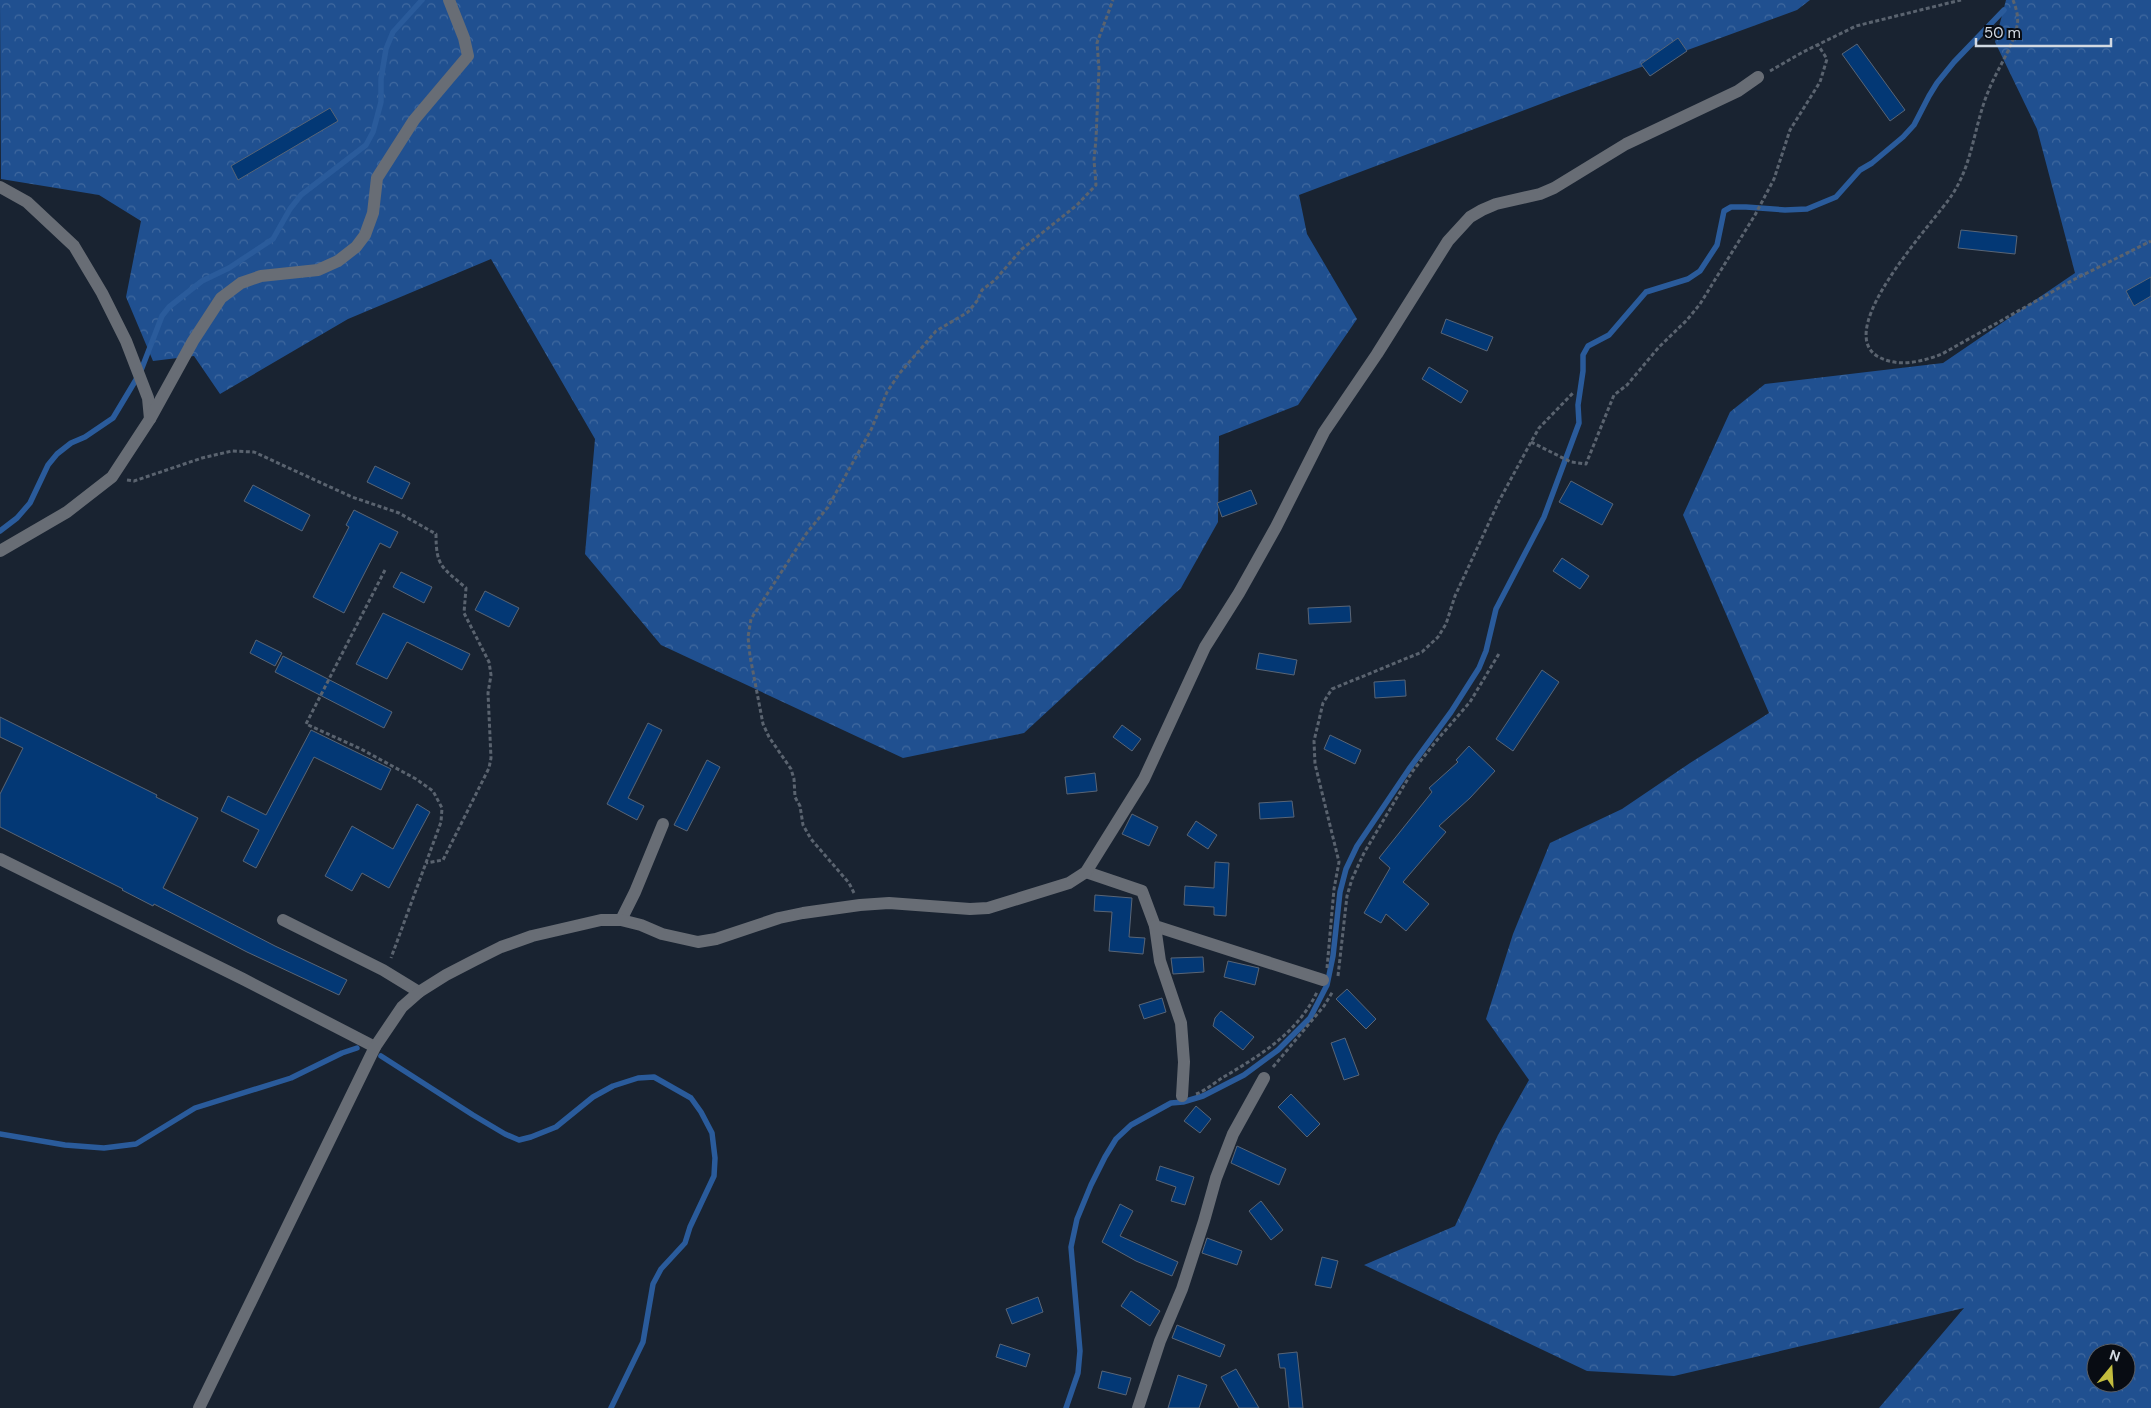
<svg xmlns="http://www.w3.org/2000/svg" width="2151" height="1408" viewBox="0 0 2151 1408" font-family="'DM Sans',sans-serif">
<defs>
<pattern id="forest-crowns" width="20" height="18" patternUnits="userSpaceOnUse" patternTransform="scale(1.25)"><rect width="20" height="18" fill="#205090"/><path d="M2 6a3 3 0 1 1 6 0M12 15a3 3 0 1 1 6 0" fill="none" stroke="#40699f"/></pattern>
</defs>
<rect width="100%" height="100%" fill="#192331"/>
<g fill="url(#forest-crowns)" fill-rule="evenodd">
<polygon points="0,0 1810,0 1797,10 1559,97 1299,195 1307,234 1357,319 1298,405 1219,436 1218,522 1181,588 1024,733 903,758 661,645 585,554 595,439 491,259 348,319 220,394 194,356 153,361 126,297 141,221 99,195 1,179"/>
<path d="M2006 0H2151V1408H1879L1964 1308 1674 1376 1587 1371 1364 1265 1455 1226 1498 1135 1529 1080 1486 1019 1513 934 1550 843 1622 809 1690 763 1769 713 1683 515 1730 412 1765 384 1943 363 2075 273 2037 129 1995 42ZM2096 1353H2126V1383H2096Z"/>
</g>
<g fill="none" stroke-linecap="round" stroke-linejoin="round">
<g stroke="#2a5b9b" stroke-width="5.5">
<polyline points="0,531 17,518 30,503 48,465 57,454 71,443 85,437 113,418 140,373 162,316 169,307 202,281 229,268 273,239 290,209 301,195 366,145 373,132 381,102 381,79 386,49 393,32 422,0"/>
<polyline points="381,1056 473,1115 505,1134 519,1140 531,1137 556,1127 593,1097 613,1086 638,1078 654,1077 691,1098 701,1112 712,1133 715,1158 714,1176 690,1227 685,1243 661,1269 653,1284 643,1342 611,1408"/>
<polyline points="0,1134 65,1145 104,1148 136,1144 195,1108 291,1078 342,1053 357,1048"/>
<polyline points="1066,1408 1078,1373 1080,1351 1071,1247 1077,1219 1091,1185 1105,1157 1116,1139 1131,1125 1171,1103 1183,1102 1203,1096 1244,1075 1278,1050 1310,1018 1327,985 1333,956 1340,892 1346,869 1357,846 1409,769 1451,712 1479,668 1486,651 1496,609 1544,517 1579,423 1578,405 1583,371 1583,355 1588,346 1609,335 1646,292 1688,279 1700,271 1717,245 1724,211 1731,207 1746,207 1785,210 1807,209 1836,197 1860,170 1872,163 1903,137 1914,125 1929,96 1937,83 1954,62 2004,10"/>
</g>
</g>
<g fill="#033875" stroke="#596576">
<polygon points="1678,38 1687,51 1650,76 1641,64"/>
<polygon points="1857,44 1905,110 1890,121 1842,54"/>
<polygon points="330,108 338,121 238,180 231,166"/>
<polygon points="1961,230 2017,236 2015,254 1958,248"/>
<polygon points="2151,277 2151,296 2134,306 2126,291"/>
<polygon points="1446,319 1493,337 1487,351 1441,333"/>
<polygon points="1429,367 1468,391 1461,403 1422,379"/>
<polygon points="375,466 410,483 402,499 367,482"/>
<polygon points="1571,481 1613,504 1602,525 1559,502"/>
<polygon points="253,485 310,515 302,531 244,501"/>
<polygon points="1251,490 1257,504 1222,517 1217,503"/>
<polygon points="354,510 398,532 390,548 380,543 344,613 313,597 349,527 346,525"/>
<polygon points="1562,558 1589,576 1580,589 1553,571"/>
<polygon points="401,572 432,587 424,603 393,587"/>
<polygon points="485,591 519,608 509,627 475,610"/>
<polygon points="1350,606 1351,622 1309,624 1308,608"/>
<polygon points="383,613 470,654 462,670 407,642 387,679 356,664"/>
<polygon points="256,640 282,653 275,666 250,653"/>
<polygon points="1259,653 1297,660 1294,675 1256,669"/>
<polygon points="283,656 392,712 384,728 275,672"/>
<polygon points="1542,670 1559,682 1513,751 1496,739"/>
<polygon points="1405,680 1406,696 1375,698 1374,682"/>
<polygon points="0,717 157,795 156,797 198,818 163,888 275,946 347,980 339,995 247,952 154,904 153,906 122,890 123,889 0,827 0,794 23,748 0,737"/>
<polygon points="648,723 662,730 628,798 644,806 637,820 607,804"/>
<polygon points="1122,725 1141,739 1132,751 1113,737"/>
<polygon points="311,730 391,769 381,790 314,757 256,868 243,861 259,830 221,811 228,796 266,815"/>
<polygon points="1330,735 1361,750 1355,764 1324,749"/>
<polygon points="1469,746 1495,771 1470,798 1439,826 1446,832 1403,882 1429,904 1406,931 1386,914 1381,923 1364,913 1390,868 1379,858 1432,792 1429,788 1458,762 1456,760"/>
<polygon points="707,760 720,767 687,831 674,825"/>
<polygon points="1095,773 1097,791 1067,794 1065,777"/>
<polygon points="1292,801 1294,817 1260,819 1259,803"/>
<polygon points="417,804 430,812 389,888 362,873 352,891 325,876 352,826 393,849"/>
<polygon points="1132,814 1158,827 1149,846 1122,834"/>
<polygon points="1196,821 1217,835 1208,849 1187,835"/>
<polygon points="1215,862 1229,863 1226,916 1214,915 1214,907 1184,905 1185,886 1214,888"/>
<polygon points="1095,895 1132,898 1129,937 1145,938 1143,954 1109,951 1112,912 1094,911"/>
<polygon points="1203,957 1204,972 1173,974 1171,958"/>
<polygon points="1228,961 1259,968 1255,985 1224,977"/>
<polygon points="1347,989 1376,1019 1366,1029 1336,999"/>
<polygon points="1162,998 1166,1012 1144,1019 1139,1005"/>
<polygon points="1221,1011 1254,1037 1243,1050 1213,1026 1215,1018"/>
<polygon points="1345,1038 1359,1075 1344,1080 1331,1043"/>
<polygon points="1291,1094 1320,1124 1307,1137 1278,1107"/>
<polygon points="1196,1106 1211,1119 1200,1133 1184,1121"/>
<polygon points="1237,1146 1286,1169 1279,1185 1231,1163"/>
<polygon points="1160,1166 1194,1177 1185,1205 1171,1201 1176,1187 1156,1180"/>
<polygon points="1261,1201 1283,1230 1271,1240 1249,1211"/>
<polygon points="1120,1204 1133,1211 1120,1236 1178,1262 1172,1276 1136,1261 1102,1242"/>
<polygon points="1207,1238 1242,1251 1237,1265 1202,1253"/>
<polygon points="1322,1257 1338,1261 1331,1288 1315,1285"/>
<polygon points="1131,1291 1160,1311 1150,1326 1121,1306"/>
<polygon points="1038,1297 1043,1312 1012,1324 1006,1309"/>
<polygon points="1177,1325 1225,1345 1220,1357 1172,1338"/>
<polygon points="1000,1344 1030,1354 1026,1367 996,1357"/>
<polygon points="1297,1352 1303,1408 1289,1408 1285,1368 1280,1368 1278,1354"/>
<polygon points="1236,1369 1259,1408 1239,1408 1221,1377"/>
<polygon points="1102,1371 1131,1378 1126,1395 1098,1388"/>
<polygon points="1178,1375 1207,1385 1199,1408 1168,1408"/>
</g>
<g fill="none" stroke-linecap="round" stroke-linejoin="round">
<g stroke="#5a636f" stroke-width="3" stroke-dasharray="4 2.5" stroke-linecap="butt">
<path d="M2013 0C2016 8 2019 17 2017 26 2012 49 1997 69 1988 92 1974 126 1973 163 1952 195 1935 221 1833 328 1877 356 1897 368 1921 362 1942 354L2075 279 2151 241"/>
<polyline points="1770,71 1803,52 1856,26 1961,0"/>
<polyline points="1531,442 1571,462 1586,464 1614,395 1627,385 1659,347 1687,320 1700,304 1755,215 1774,179 1790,130 1820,82 1827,59 1818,45"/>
<path d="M127 480 134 481 202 458 232 451 254 452 352 497 399 513 436 534C436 567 442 567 466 588L464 613 489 662 491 675 488 693 491 758 489 768 443 860 426 863"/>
<polyline points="385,570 306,724 361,749 416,779 433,791 442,808 441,822 391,958"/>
<polyline points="854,893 849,883 811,839 803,825 800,806 795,797 794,779 791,769 769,737 763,724 750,656 748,637 751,619 806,534 828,507 871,430 887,392 899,374 936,331 968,312 977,301 982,290 995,280 1022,249 1077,205 1096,185 1094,160 1096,139 1099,68 1097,43 1113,0"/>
<polyline points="1327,968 1334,889 1339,862 1315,764 1314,741 1323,703 1332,689 1422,652 1438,637 1446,624 1455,596 1499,501 1531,442 1539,428 1573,393"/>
<polyline points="1338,976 1347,896 1352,879 1364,853 1412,772 1437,740 1470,702 1500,652"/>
<polyline points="1273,1067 1324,1006 1333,991"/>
<path d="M1196 1094C1205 1091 1214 1083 1222 1078 1259 1056 1298 1033 1317 992"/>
</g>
<g stroke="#686d75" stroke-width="12">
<polyline points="0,187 27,202 74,246 102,293 126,341 148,398 150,419"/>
<polyline points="0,551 67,512 112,477 150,419 193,341 221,298 241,283 261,276 318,270 338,261 356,247 365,235 373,213 377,178 414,120 468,56 464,38 449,0"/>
<polyline points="0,859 243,979 375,1047"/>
<polyline points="1086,872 1142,891 1155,926 1323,980"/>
<polyline points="283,920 383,970 419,992"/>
<polyline points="621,920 635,892 663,824"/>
<polyline points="1155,926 1160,961 1181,1023 1184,1062 1182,1096"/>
<polyline points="199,1408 375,1047 402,1007 419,992 446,975 475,960 501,947 532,936 601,920 621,920 641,925 662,934 698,942 716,939 779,918 803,913 860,905 889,903 970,909 988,908 1069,883 1086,872 1144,779 1205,647 1239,593 1276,527 1324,432 1377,354 1448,241 1470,217 1482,210 1496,204 1540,194 1554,188 1626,144 1738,91 1758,77"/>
<polyline points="1138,1408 1160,1341 1182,1289 1204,1221 1216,1178 1233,1134 1264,1078"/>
</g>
</g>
<g transform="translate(2111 1368) rotate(18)"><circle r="24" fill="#080c13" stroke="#595e66"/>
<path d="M0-4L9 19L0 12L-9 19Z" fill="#c3bd3e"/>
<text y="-8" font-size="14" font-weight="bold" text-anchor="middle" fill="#d2d9e2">N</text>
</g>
<path d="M1976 38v8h135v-8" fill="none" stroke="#d2d9e2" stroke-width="2.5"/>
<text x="1984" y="38" font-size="15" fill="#d2d9e2" stroke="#080c13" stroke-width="4" paint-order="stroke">50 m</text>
</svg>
